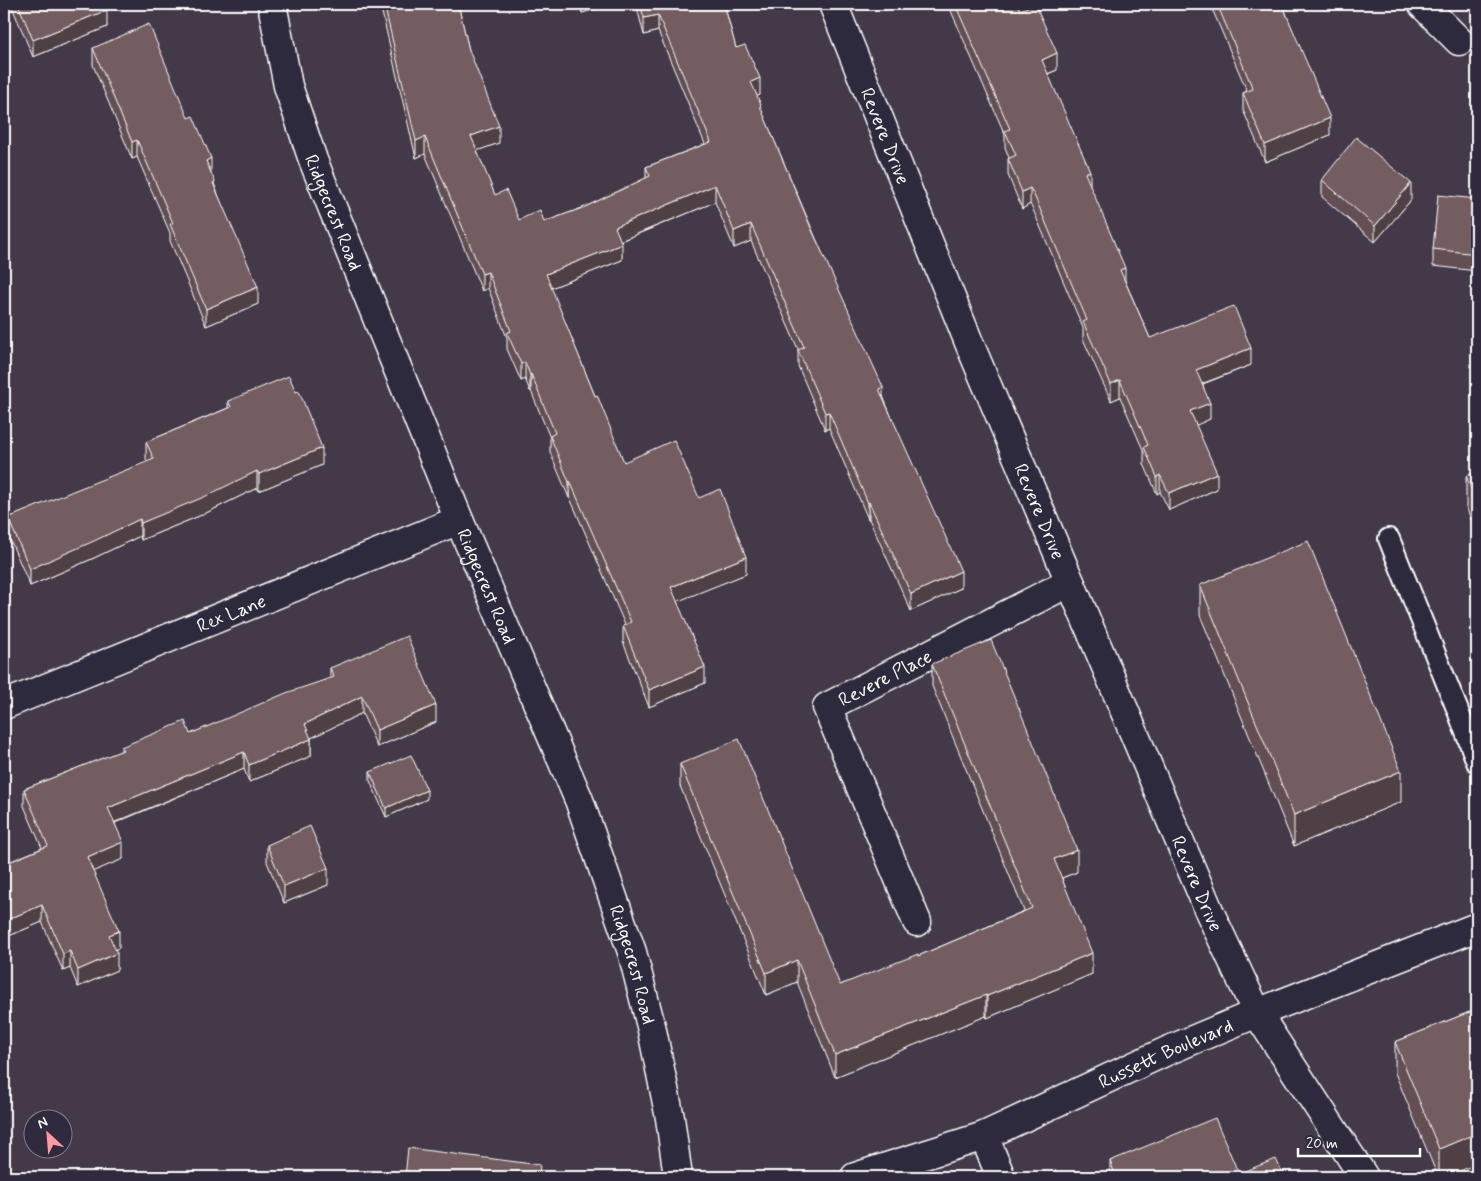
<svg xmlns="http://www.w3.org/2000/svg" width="1481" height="1181" viewBox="0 0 1481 1181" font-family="Mynerve,sans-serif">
<rect width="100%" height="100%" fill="#433948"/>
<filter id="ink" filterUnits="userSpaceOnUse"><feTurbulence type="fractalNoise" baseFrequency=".02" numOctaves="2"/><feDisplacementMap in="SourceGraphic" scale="10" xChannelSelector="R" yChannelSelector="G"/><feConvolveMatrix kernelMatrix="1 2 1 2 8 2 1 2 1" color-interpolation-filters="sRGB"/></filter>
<g filter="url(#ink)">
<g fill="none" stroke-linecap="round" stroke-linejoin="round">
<defs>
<polyline id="service" points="1389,539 1458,711 1477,762"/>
<g id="minor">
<path id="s1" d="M272 4 288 86 313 160 459 520 579 800 632 952 652 1030 670 1118 678 1177"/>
<path id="s2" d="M833 4 970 345 1210 913 1257 1013 1364 1177"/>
<polyline points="1422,4 1459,41"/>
<path id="s3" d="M4 705 459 520"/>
<path id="s4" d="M917 922 827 707 1070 582"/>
<polyline points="984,1136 1001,1177"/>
<path id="s5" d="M855 1177 984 1136 1169 1050 1257 1013 1477 927"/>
</g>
</defs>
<use href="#service" stroke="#fff" stroke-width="24"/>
<use href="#minor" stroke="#fff" stroke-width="31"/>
<use href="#service" stroke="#2f2a3d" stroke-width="20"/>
<use href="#minor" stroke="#2f2a3d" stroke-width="28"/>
</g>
<g fill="#635053" stroke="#fff">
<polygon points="12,4 104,4 107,27 33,57 12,7"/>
<polygon points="380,4 458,4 469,50 499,143 476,151 495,195 519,220 544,222 585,207 646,178 646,167 705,144 658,31 644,35 636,4 724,4 736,48 760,95 757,96 761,109 883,396 961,588 911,611 869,519 868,519 829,428 825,430 798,366 798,349 751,241 734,248 715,202 621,241 622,260 551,288 595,396 624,462 699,498 746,574 677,601 705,683 649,707 623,642 623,626 625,625 570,498 569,498 550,452 550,438 531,391 530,391 525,379 521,381 507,349 507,338 488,288 482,291 425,154 416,158"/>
<polygon points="579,4 612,4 582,13"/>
<polygon points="948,4 1017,4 1020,10 1057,70 1048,74 1125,281 1150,338 1251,365 1203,384 1210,419 1196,425 1217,489 1169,510 1160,492 1157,494 1144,464 1144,452 1120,397 1111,401 1083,339 1083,328 1034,212 1030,204 1022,209 1008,175 1008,159 1009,158 1005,147 1005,135"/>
<polygon points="1210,4 1289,4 1289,8 1285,10 1330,135 1265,162 1243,110 1243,93 1247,91"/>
<polygon points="93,48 211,175 215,186 258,304 206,326 170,241 170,233 137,157 132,159 93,65"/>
<polygon points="1322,180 1411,200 1375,242 1322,197"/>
<polygon points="1477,199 1477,271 1433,266 1433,249"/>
<polygon points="228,401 322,465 259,491 257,488 204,514 141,540 140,536 94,558 30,586 8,535 8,518 148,462 146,459 146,442 228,408"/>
<polygon points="1477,472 1477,534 1466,507 1466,476"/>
<polygon points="1200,585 1401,802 1294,846 1200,615"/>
<polygon points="932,664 1077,872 1062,878 1092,974 987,1018 986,1016 835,1077 797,982 766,995 680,786 680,764 840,985 918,956 1024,911 932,686"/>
<polygon points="330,668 436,722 377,747 362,713 311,738 311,756 249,782 244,769 115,823 123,859 93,871 119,948 115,949 117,970 78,987 70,968 63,971 42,922 4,938 4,864 42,848 24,806 24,789 121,751 121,747 190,734 330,678"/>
<polygon points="370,772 427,799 386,817 370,781"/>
<polygon points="267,845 328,885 284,903 267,862"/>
<polygon points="1477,1009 1445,1177 1438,1177 1395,1073 1395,1042"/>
<polygon points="1110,1161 1238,1174 1284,1177 1110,1177"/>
</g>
<g fill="#504144" stroke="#fff">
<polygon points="582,4 612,4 582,13"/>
<polygon points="1279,4 1289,4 1289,8 1279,12"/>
<polygon points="107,10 107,27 33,57 33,40"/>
<polygon points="658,15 658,31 644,35 644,18"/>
<polygon points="1057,53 1057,70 1042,76 1042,60"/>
<polygon points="760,78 760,95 751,98 751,82"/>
<polygon points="1330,118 1330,135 1265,162 1265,145"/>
<polygon points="499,126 499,143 471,153 471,136"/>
<polygon points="425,137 425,154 416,158 416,141"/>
<polygon points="137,140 137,157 132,159 132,142"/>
<polygon points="211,158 211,175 206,161"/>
<polygon points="1090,171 1090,188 1085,173"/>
<polygon points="1411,183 1411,200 1375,242 1375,226"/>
<polygon points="715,185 715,202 615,243 615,227"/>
<polygon points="1030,188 1030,204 1022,209 1022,192"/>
<polygon points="751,224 751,241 734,248 734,231"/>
<polygon points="622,244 622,260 546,290 546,274"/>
<polygon points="1125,268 1125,285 1120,270"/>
<polygon points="488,272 488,288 482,291 482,274"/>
<polygon points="258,287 258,304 206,326 206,309"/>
<polygon points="1251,348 1251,365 1196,386 1196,370"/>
<polygon points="525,362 525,379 521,381 521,364"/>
<polygon points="531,374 531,391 530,391 530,375"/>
<polygon points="1120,380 1120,397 1111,401 1111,384"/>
<polygon points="883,387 883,404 879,389"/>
<polygon points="1210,403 1210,419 1190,428 1190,411"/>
<polygon points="829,412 829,428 825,430 825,413"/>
<polygon points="322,448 322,465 259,491 259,474"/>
<polygon points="257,471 257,488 204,514 141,540 141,523"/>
<polygon points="1217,473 1217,489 1169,510 1169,493"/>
<polygon points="1160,475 1160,492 1157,494 1157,477"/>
<polygon points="570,481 570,498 569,498 569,482"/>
<polygon points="869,502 869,519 868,519 868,503"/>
<polygon points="140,519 140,536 94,558 30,586 30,569"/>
<polygon points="746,557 746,574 671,604 671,587"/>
<polygon points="961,571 961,588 911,611 911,594"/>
<polygon points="705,667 705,683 649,707 649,690"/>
<polygon points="362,696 362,713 305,741 305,724"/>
<polygon points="436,705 436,722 377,747 377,730"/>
<polygon points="311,739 311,756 249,782 249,765"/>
<polygon points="244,752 244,769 108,825 108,808"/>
<polygon points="1401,771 1401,802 1294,846 1294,815"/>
<polygon points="427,790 427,799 386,817 386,808"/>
<polygon points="123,842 123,859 87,874 87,857"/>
<polygon points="1077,850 1077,872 1054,881 1054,859"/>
<polygon points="328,868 328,885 284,903 284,886"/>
<polygon points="42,905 42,922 4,938 4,921"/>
<polygon points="119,931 119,948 109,952 109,935"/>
<polygon points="70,951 70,968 63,971 63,954"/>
<polygon points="117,953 117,970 78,987 78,970"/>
<polygon points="1092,953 1092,974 987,1018 987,996"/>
<polygon points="797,960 797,982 766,995 766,973"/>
<polygon points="986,995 986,1016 835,1077 835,1055"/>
<polygon points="1477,1133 1477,1164 1445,1177 1439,1177 1439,1149"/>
<polygon points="1238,1172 1238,1177 1225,1177"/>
</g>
<g fill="#735d61" stroke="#fff">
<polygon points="18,4 104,4 107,10 33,40"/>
<polygon points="384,4 458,4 469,50 499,126 471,136 495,195 506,190 519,220 540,210 544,222 585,207 650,176 646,167 711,142 658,15 644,18 640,4 724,4 736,48 745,45 760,78 751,82 761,105 760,106 812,230 883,387 879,389 961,571 911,594 869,502 868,503 829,412 825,413 798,350 804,347 751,224 734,231 715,185 615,227 622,244 546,274 595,396 597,395 624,462 674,440 699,498 720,489 746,557 671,587 705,667 649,690 623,626 631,622 570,481 569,482 550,436 555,433 531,374 530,375 525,362 521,364 507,333 511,331 488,272 482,274 425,137 416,141"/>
<polygon points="955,4 1017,4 1020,10 1035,4 1057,53 1042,60 1090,171 1085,173 1125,268 1120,270 1150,338 1234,306 1251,348 1196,370 1210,403 1190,411 1217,473 1169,493 1160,475 1157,477 1144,447 1148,445 1120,380 1111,384 1083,322 1087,320 1034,195 1030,188 1022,192 1008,159 1016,155 1005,131 1010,129"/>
<polygon points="1217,4 1282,4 1330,118 1265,145 1243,93 1253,89"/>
<polygon points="149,24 188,118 193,116 211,158 206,161 215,182 213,183 258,287 206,309 170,224 173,223 137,140 132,142 93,48"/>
<polygon points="1356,137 1411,183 1375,226 1322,180"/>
<polygon points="1438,195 1477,199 1477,254 1433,249"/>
<polygon points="289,376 296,392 299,391 322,448 259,474 257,471 204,497 141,523 140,519 94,541 30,569 8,518 73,491 154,459 146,442 231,407 228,401"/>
<polygon points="1477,472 1477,503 1466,476"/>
<polygon points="1308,541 1401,771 1294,815 1200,585"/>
<polygon points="407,636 436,705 377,730 362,696 305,724 311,739 249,765 244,752 108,808 123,842 87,857 119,931 109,935 117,953 78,970 70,951 63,954 42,905 4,921 4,864 48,846 24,789 123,750 121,747 185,721 190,734 286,693 334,677 330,668"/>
<polygon points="991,640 1077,850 1054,859 1092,953 987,996 986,995 835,1055 797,960 766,973 680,764 739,739 840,985 918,954 918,956 1032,908 932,664"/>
<polygon points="411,755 427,790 386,808 370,772"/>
<polygon points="310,826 328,868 284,886 267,845"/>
<polygon points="1477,1009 1477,1133 1439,1149 1395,1042"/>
<polygon points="1215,1118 1238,1172 1225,1177 1116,1177 1110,1161"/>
<polygon points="408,1148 540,1165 539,1177 405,1177"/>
<polygon points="1276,1159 1284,1177 1230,1177"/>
</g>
</g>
<g text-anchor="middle" stroke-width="4.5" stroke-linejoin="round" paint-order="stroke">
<g font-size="19" fill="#fff" stroke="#2f2a3d">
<text dy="7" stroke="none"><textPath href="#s2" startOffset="142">Revere Drive</textPath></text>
<text dy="7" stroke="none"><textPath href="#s1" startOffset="218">Ridgecrest Road</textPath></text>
<text dy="7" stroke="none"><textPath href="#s2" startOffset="548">Revere Drive</textPath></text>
<text dy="7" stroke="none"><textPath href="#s1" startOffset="622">Ridgecrest Road</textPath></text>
<text dy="7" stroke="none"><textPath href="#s3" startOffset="245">Rex Lane</textPath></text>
<text dy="7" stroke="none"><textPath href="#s4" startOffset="298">Revere Place</textPath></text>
<text dy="7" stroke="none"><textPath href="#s2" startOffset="952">Revere Drive</textPath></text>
<text dy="7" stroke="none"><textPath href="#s1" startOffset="1028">Ridgecrest Road</textPath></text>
<text dy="7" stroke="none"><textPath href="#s5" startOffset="335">Russett Boulevard</textPath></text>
</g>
</g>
<rect width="1481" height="1181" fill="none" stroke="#2f2a3d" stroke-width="20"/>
<rect x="10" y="10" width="1461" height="1161" fill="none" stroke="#fff" stroke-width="2" filter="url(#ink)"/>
<g transform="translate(48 1134) rotate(334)"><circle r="24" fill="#2f2a3d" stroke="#827f8b"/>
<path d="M0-4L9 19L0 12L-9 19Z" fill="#ff9aa2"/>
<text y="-8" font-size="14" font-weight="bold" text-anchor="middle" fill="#ffffff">N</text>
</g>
<path d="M1298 1148v8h122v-8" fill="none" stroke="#ffffff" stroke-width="2.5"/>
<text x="1306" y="1148" font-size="15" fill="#ffffff" stroke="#2f2a3d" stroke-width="4" paint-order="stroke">20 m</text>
</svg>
